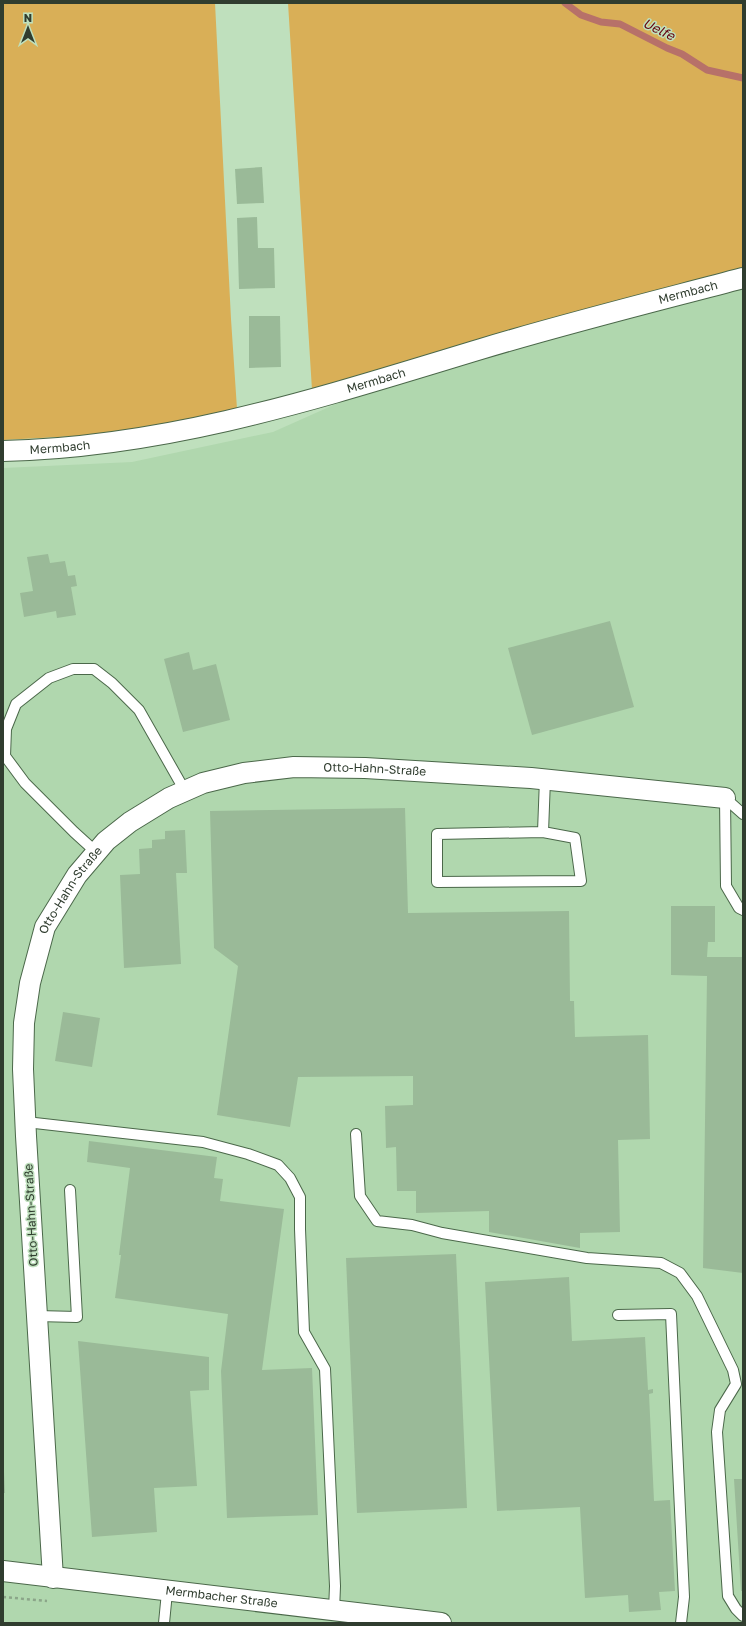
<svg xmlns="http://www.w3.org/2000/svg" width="746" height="1626" viewBox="0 0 746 1626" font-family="'Golos Text',sans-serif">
<rect width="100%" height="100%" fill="#bfe0bd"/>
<polygon fill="#b0d7ae" points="743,280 743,1623 3,1623 3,468 132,462 273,432 374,387"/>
<g fill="#d9af57">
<polygon points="3,3 215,3 231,319 237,409 113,434 3,440"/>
<polygon points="288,3 743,3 743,274 312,390"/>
</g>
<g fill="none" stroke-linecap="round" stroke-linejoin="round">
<polyline stroke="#b77169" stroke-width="7" points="565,3 581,15 601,22 620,24 667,48 682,54 707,70 743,78"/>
</g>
<g fill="#9aba98">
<polygon points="262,167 264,203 237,204 235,169"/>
<polygon points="257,217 258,248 274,248 275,288 239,289 237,218"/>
<polygon points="249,316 280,316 281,367 249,368"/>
<polygon points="48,554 50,563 65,561 68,576 75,575 77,586 71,587 76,615 57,618 56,611 24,617 20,593 33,591 27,557"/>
<polygon points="610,621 634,707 532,735 508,648"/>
<polygon points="189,652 193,670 216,664 230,720 183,732 164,659"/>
<polygon points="405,808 408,913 569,911 570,1001 574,1001 575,1037 648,1035 650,1139 618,1140 620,1232 580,1233 580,1248 489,1232 489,1211 416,1213 416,1191 397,1191 396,1147 386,1148 385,1106 413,1105 413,1076 298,1077 290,1127 217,1115 238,966 214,948 210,811"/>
<polygon points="185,830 187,873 176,873 181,964 124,968 120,875 140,874 139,849 152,848 152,840 165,839 165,831"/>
<polygon points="671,906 715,906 715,942 708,942 707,957 743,957 743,1273 703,1268 707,976 671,975"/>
<polygon points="63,1012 100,1018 92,1067 55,1061"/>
<polygon points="89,1141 217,1157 214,1178 223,1179 220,1201 284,1209 262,1370 312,1368 318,1515 227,1518 221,1371 228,1314 115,1298 121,1255 119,1255 130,1168 87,1162"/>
<polygon points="456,1254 467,1508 357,1513 346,1258"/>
<polygon points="569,1277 572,1341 645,1337 648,1390 653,1389 653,1393 649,1394 654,1501 670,1500 675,1591 659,1592 661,1610 629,1612 628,1595 585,1598 580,1507 497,1511 485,1282"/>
<polygon points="78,1341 209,1357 209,1390 190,1391 197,1486 154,1488 157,1532 92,1537"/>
<polygon points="3,1472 4,1472 5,1493 3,1493"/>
<polygon points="734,1479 743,1479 743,1591 741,1591"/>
</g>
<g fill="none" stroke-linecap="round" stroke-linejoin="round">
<defs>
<g id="lane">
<polyline points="725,798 726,886 739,908 743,910"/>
<polyline points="725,798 743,814"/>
<polyline points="543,832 437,834 437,882 581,881 575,838 543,832 545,779"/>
<polyline points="96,852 74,832 25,783 5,756 6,729 16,704 49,678 73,669 94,669 112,683 139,710 185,791"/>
<polyline points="26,1122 203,1142 248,1154 278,1165 290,1178 300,1197 300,1229 304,1332 325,1369 335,1586 334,1611"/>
<polyline points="356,1134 360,1196 377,1221 412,1225 442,1233 587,1258 661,1263 680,1273 697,1296 733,1370 736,1384 720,1410 717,1432 728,1596 736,1609 743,1616"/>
<polyline points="618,1315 671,1314 684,1597 681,1623"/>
<polyline points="37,1316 77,1317 70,1190"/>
<polyline points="164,1623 167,1592"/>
</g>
<g id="street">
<path id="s1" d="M3 451C171 447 322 397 481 349 567 323 656 301 743 278"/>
<path id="s2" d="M3 1571 441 1623"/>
<path id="s3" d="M53 1578 26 1136 23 1069 24 1023 30 983 45 927 77 875 106 841 130 822 169 798 203 783 244 773 294 767 365 768 531 778 725 798"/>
</g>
</defs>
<use href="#lane" stroke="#4b684a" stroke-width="12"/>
<use href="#street" stroke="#4b684a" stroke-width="22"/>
<polyline stroke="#8ba589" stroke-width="2.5" stroke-dasharray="3 3" stroke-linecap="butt" points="3,1597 47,1601"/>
<use href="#lane" stroke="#fff" stroke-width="10"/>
<use href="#street" stroke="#fff" stroke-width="20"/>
</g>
<g text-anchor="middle" stroke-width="3" stroke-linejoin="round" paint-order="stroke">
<g font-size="12" fill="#303d2f" stroke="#bfe0bd">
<text dy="4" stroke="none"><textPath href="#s1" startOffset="705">Mermbach</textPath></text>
<text dy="4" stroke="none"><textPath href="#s1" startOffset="381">Mermbach</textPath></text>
<text dy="4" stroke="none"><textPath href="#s1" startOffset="57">Mermbach</textPath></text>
<text dy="4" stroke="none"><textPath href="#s3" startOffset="1047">Otto-Hahn-Straße</textPath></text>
<text dy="4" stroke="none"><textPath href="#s3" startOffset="699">Otto-Hahn-Straße</textPath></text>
<text transform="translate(31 1215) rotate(-93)" y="4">Otto-Hahn-Straße</text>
<text dy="4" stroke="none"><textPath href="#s2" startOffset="220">Mermbacher Straße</textPath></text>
</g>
<g font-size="13" font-style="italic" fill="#64000e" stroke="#bfe0bd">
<text transform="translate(659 29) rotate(26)" y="5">Uelfe</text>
</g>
</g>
<rect width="746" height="1626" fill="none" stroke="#303d2f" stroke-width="8"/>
<g transform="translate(28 28)" stroke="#bfe0bd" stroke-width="3" paint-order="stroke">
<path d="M0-3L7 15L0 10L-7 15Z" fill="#303d2f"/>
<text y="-6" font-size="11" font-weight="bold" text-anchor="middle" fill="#303d2f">N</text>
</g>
</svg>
